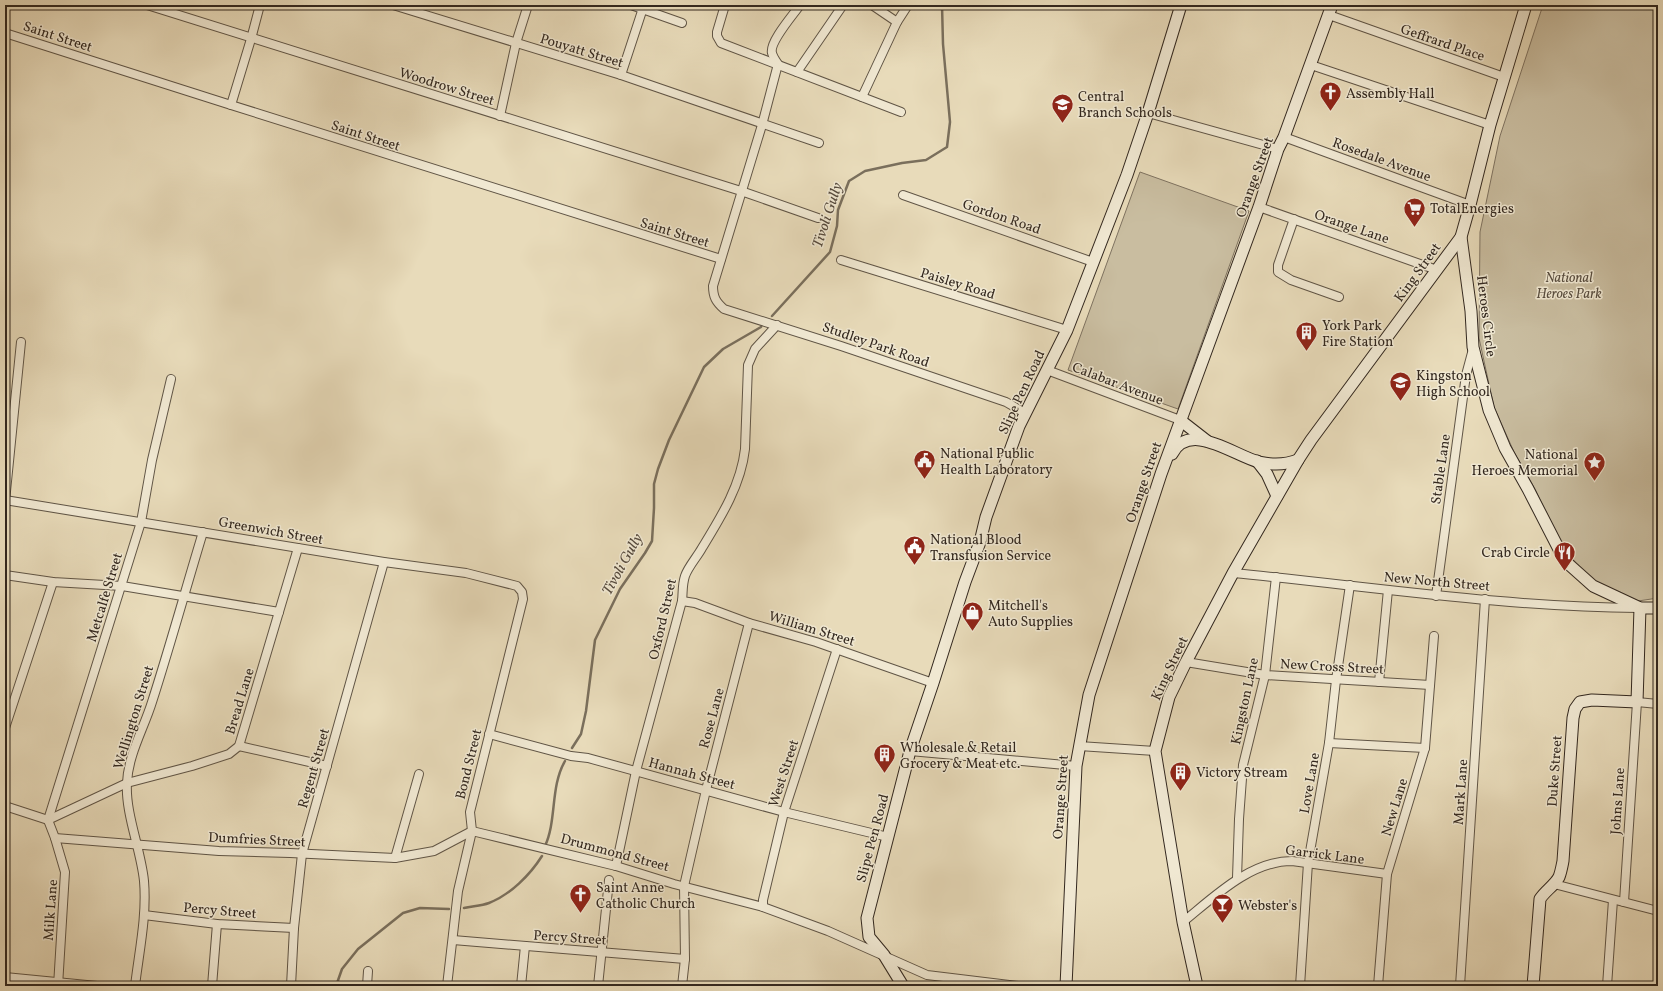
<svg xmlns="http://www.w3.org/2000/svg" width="1663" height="991" viewBox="0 0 1663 991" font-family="Vollkorn,serif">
<rect width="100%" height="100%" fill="#e8dbba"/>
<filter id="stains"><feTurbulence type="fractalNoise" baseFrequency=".005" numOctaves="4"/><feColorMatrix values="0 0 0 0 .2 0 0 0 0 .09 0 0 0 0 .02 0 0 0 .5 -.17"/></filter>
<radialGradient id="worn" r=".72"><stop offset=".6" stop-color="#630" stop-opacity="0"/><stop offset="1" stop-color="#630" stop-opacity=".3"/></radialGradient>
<g fill="#c9bda0" stroke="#7e7260">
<polygon points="1543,5 1658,5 1658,598 1638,601 1597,585 1564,550 1535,489 1514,452 1494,407 1479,338 1480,232 1500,136"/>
<polygon points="1140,172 1249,211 1178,409 1068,370"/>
</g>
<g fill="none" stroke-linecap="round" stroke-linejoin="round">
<g stroke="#7a6f5c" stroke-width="2.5">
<polyline points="772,316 830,252 837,226 838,210 849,181 865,171 902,163 926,160 947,147 950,122 943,44 942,5"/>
<polyline points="572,748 581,734 586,711 595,640 620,589 645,553 652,541 654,508 654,484 658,469 669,440 704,367 723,349 761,327"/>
<path d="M545 846C557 820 550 787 565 761"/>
<path d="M464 908C472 906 481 906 489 903 510 895 530 875 542 856"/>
<polyline points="336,986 342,969 358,949 403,913 420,908 449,909"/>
</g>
<defs>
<g id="street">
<polyline points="147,5 741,191 818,218"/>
<polyline points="393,5 621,75 819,143"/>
<polyline points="631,5 682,23"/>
<polyline points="725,5 717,32 717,36 721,43 901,112"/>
<path d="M800 5C794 14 769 42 772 53 773 57 776 61 778 64L762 125 713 286C713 297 716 302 724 309L841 346 1006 402 1025 413"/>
<polyline points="872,5 897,22"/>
<polyline points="1329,15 1504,77"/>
<polyline points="5,33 231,105 721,259"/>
<polyline points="1311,65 1490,125"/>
<polyline points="797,72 843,5"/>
<polyline points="621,75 644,5"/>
<polyline points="862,97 897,22 908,5"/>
<polyline points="231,105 251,39 260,5"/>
<polyline points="1148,113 1278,149"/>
<polyline points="500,116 516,43 528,5"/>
<polyline points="1284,137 1470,205"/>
<polyline points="903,195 1093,262"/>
<polyline points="1259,207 1437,270"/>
<polyline points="1294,219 1278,265 1278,272 1291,280 1339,297"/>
<polyline points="841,260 1067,330"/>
<polyline points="1047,370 1180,420"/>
<polyline points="171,379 152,460 141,522 48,820 55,838 219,851 290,853 395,858 434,851 472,831 616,866 674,884 763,907 828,931 927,975 1018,986"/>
<polyline points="5,500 384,562 466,573 517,586 522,592 523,599 470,812 472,831 458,891 447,986"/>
<polyline points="5,501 21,342"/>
<path d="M1233 573C1368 586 1503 607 1638 608"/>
<polyline points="5,575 53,582 122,586 279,612"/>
<polyline points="1436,596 1466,375 1473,349"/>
<polyline points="682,601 695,603 749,623 816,642 933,683"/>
<polyline points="1186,662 1265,675 1430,685"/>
<polyline points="1379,682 1388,590"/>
<polyline points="5,728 53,582"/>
<polyline points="489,734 571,756 588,758 784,812 888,837"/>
<polyline points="1329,743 1425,748"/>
<polyline points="239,746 327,766"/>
<polyline points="1079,746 1155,751"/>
<polyline points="910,751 1076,766"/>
<polyline points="5,806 48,820 127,783 192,766 229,754 239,746 298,548"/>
<polyline points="55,838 65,872 58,986"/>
<polyline points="395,858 419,774"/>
<path d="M616 866 636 771 682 601C683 593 682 585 685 576 688 567 697 557 702 548 721 517 741 485 745 449L748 365 755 349 777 325"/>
<polyline points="1237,878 1239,819 1243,765 1265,675 1276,577"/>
<polyline points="1554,884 1658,911"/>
<polyline points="1624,902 1637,702 1658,704"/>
<polyline points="763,907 763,900 784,812 837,649"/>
<polyline points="144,915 217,924 294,928"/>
<path d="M1183 922C1214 897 1250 861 1292 861L1387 874"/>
<polyline points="453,940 685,959"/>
<polyline points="5,977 97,986"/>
<path d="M135 986C139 952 147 916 144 881 141 850 125 813 127 783 128 755 144 728 152 702 170 646 186 588 203 532"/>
<polyline points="212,986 217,924"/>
<polyline points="291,986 294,928 302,854 384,562"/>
<polyline points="367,986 368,971"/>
<polyline points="521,986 525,946"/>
<polyline points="598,986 609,880"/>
<polyline points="682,986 685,959 684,886 706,790 749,623"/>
<polyline points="1300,986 1308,863 1329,743 1336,680 1350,585"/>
<polyline points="1378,986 1387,874 1425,748 1434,636"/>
<polyline points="1460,986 1485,599"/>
<polyline points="1607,986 1613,900"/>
</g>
<g id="secondary">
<polyline points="1526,5 1490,125 1470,205 1461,237 1471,311 1473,347 1489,410 1505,448 1528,489 1565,561 1593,586 1640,608 1658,608"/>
<polyline points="1180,420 1207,441"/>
<path d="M1172 454C1189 420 1235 456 1259 462 1272 465 1285 465 1298 460"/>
<polyline points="1257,461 1267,474 1277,496"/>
<polyline points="903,986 884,955 869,937 867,918 910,751 933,683 965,582 980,542 986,517 1019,426 1067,330 1127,175 1148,113 1181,5"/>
<polyline points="1066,986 1076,766 1089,695 1161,474 1259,207 1278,149 1284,137 1332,5"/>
<polyline points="1197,986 1183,922 1155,751 1169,697 1186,662 1233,573 1298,460 1311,440 1461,237"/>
<path d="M1533 986 1540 899C1545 891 1555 885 1559 877 1561 872 1562 866 1563 861L1573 718 1575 709 1580 702 1592 700 1637 702 1640 608"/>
</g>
</defs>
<use href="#street" stroke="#605546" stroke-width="10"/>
<use href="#secondary" stroke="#33281f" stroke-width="13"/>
<use href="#street" stroke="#f0e8d2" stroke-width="8"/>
<use href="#secondary" stroke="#f0e8d2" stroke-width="11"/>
</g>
<defs>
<symbol id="church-pin" viewBox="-11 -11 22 30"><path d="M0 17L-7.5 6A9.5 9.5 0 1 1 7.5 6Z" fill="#8f2418" stroke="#f0e8d2"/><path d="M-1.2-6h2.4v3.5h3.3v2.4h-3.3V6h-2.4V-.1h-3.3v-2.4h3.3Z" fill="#fff"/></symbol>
<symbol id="school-pin" viewBox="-11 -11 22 30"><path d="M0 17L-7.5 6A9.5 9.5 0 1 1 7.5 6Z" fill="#8f2418" stroke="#f0e8d2"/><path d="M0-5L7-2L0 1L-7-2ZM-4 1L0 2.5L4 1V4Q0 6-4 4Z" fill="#fff"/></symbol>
<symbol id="supermarket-pin" viewBox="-11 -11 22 30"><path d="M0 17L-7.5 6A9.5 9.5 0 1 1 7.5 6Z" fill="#8f2418" stroke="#f0e8d2"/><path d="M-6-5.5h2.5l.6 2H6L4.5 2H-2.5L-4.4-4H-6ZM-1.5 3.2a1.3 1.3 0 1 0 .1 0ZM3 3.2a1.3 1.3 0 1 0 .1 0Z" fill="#fff"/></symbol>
<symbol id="building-pin" viewBox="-11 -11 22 30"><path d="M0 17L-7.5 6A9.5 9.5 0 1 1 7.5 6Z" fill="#8f2418" stroke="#f0e8d2"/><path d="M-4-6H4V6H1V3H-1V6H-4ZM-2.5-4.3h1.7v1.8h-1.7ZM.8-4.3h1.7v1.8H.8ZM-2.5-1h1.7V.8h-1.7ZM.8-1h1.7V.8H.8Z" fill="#fff"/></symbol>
<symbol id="civic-pin" viewBox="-11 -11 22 30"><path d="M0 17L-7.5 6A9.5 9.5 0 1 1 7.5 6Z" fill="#8f2418" stroke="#f0e8d2"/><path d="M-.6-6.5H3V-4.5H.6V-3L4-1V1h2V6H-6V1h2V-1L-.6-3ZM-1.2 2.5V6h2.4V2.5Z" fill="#fff"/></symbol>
<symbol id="sight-pin" viewBox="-11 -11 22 30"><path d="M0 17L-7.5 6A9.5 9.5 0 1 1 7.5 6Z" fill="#8f2418" stroke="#f0e8d2"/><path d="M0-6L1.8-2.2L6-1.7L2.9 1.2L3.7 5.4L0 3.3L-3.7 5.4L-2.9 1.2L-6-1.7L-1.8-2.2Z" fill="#fff"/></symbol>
<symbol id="restaurant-pin" viewBox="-11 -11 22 30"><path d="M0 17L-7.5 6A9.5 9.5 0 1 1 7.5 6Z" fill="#8f2418" stroke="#f0e8d2"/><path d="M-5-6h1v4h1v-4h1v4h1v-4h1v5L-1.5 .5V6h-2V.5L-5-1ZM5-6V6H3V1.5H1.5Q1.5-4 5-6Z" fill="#fff"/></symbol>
<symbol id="shop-pin" viewBox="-11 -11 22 30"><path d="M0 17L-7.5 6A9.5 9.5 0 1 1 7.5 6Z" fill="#8f2418" stroke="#f0e8d2"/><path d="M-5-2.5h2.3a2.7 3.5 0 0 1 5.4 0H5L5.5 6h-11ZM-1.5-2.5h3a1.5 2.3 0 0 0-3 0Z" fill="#fff"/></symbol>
<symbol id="bar-pin" viewBox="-11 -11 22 30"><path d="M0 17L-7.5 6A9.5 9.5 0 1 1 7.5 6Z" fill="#8f2418" stroke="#f0e8d2"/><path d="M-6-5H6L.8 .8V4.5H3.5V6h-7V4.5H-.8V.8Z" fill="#fff"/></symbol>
</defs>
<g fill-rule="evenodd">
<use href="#church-pin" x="1318" y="80" width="25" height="34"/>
<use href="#school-pin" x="1050" y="92" width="25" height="34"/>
<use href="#supermarket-pin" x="1402" y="196" width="25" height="34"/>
<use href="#building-pin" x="1294" y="320" width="25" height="34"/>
<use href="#school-pin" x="1388" y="370" width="25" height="34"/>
<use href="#civic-pin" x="912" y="448" width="25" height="34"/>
<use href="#sight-pin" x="1582" y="450" width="25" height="34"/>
<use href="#civic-pin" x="902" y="534" width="25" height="34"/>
<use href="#restaurant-pin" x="1552" y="540" width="25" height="34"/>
<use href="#shop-pin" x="960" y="600" width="25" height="34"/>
<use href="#building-pin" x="872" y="742" width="25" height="34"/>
<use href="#building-pin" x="1168" y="760" width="25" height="34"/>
<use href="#church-pin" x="568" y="882" width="25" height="34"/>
<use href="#bar-pin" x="1210" y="892" width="25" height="34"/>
</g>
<g text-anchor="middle" stroke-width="3" stroke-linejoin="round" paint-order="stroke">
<g font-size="14" fill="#33281f" stroke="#f0e8d2">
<text transform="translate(58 36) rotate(18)" y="5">Saint Street</text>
<text transform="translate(1443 42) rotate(19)" y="5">Geffrard Place</text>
<text transform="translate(582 50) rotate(17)" y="5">Pouyatt Street</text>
<text transform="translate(447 86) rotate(17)" y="5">Woodrow Street</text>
<text transform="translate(366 135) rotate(18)" y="5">Saint Street</text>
<text transform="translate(1382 159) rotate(20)" y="5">Rosedale Avenue</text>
<text transform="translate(1254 177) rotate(-70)" y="5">Orange Street</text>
<text transform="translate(1002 216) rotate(19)" y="5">Gordon Road</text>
<text transform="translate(1352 226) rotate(19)" y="5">Orange Lane</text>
<text transform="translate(675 232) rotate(17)" y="5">Saint Street</text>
<text transform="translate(1417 272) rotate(-54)" y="5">King Street</text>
<text transform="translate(958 283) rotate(17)" y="5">Paisley Road</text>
<text transform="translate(1487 316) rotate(83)" y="5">Heroes Circle</text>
<text transform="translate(876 344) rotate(19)" y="5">Studley Park Road</text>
<text transform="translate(1118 383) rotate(21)" y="5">Calabar Avenue</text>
<text transform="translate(1021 392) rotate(-65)" y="5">Slipe Pen Road</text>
<text transform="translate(1440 469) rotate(-82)" y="5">Stable Lane</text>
<text transform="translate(1143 482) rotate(-71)" y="5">Orange Street</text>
<text transform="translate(271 530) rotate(10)" y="5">Greenwich Street</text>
<text transform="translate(1437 581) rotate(5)" y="5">New North Street</text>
<text transform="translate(104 597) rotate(-73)" y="5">Metcalfe Street</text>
<text transform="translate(662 619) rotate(-77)" y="5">Oxford Street</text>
<text transform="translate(812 628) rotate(17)" y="5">William Street</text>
<text transform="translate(1332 666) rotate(3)" y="5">New Cross Street</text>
<text transform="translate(1169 668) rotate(-65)" y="5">King Street</text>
<text transform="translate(239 701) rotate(-73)" y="5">Bread Lane</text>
<text transform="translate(1244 701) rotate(-78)" y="5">Kingston Lane</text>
<text transform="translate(133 717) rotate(-73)" y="5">Wellington Street</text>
<text transform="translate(711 718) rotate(-75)" y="5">Rose Lane</text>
<text transform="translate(468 764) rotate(-76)" y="5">Bond Street</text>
<text transform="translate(313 768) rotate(-74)" y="5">Regent Street</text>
<text transform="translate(1554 771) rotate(-86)" y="5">Duke Street</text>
<text transform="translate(692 773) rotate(15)" y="5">Hannah Street</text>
<text transform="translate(783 773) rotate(-72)" y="5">West Street</text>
<text transform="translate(1309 783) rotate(-80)" y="5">Love Lane</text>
<text transform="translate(1460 792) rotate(-86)" y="5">Mark Lane</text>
<text transform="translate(1060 797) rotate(-86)" y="5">Orange Street</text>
<text transform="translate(1617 801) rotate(-86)" y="5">Johns Lane</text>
<text transform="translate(1394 807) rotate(-73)" y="5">New Lane</text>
<text transform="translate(872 838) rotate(-75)" y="5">Slipe Pen Road</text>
<text transform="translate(257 839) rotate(3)" y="5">Dumfries Street</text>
<text transform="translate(615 852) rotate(15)" y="5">Drummond Street</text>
<text transform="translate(1325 854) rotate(7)" y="5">Garrick Lane</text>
<text transform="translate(50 910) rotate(-86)" y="5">Milk Lane</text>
<text transform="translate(220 910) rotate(5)" y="5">Percy Street</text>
<text transform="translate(570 937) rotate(4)" y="5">Percy Street</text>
</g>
<g font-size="14" fill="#33281f" stroke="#f0e8d2" text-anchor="start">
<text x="1346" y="98">Assembly Hall</text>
<text x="1078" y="101">Central<tspan x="1078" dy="16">Branch Schools</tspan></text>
<text x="1430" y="213">TotalEnergies</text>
<text x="1322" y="330">York Park<tspan x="1322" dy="16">Fire Station</tspan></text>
<text x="1416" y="380">Kingston<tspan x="1416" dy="16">High School</tspan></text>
<text x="940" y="458">National Public<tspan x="940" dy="16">Health Laboratory</tspan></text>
<text x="1578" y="459" text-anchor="end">National<tspan x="1578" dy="16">Heroes Memorial</tspan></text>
<text x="930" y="544">National Blood<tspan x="930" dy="16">Transfusion Service</tspan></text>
<text x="1550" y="557" text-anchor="end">Crab Circle</text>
<text x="988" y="610">Mitchell's<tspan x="988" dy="16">Auto Supplies</tspan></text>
<text x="900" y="752">Wholesale &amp; Retail<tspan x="900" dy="16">Grocery &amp; Meat etc.</tspan></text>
<text x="1196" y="777">Victory Stream</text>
<text x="596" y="892">Saint Anne<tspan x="596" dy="16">Catholic Church</tspan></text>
<text x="1238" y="910">Webster's</text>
</g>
<g font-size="14" font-style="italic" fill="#584d3f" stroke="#f0e8d2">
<text x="1569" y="282">National<tspan x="1569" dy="16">Heroes Park</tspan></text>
</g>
<g font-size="15" font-style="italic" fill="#574b3e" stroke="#f0e8d2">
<text transform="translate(827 215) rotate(-72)" y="5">Tivoli Gully</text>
<text transform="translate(622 564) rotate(-61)" y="5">Tivoli Gully</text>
</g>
</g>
<rect width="1663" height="991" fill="none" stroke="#e8dbba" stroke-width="20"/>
<rect x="6" y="6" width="1651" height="979" fill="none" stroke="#33281f" stroke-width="2"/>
<rect x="10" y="10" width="1643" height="971" fill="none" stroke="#33281f"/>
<rect width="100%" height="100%" filter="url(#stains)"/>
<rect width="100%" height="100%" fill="url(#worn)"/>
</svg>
